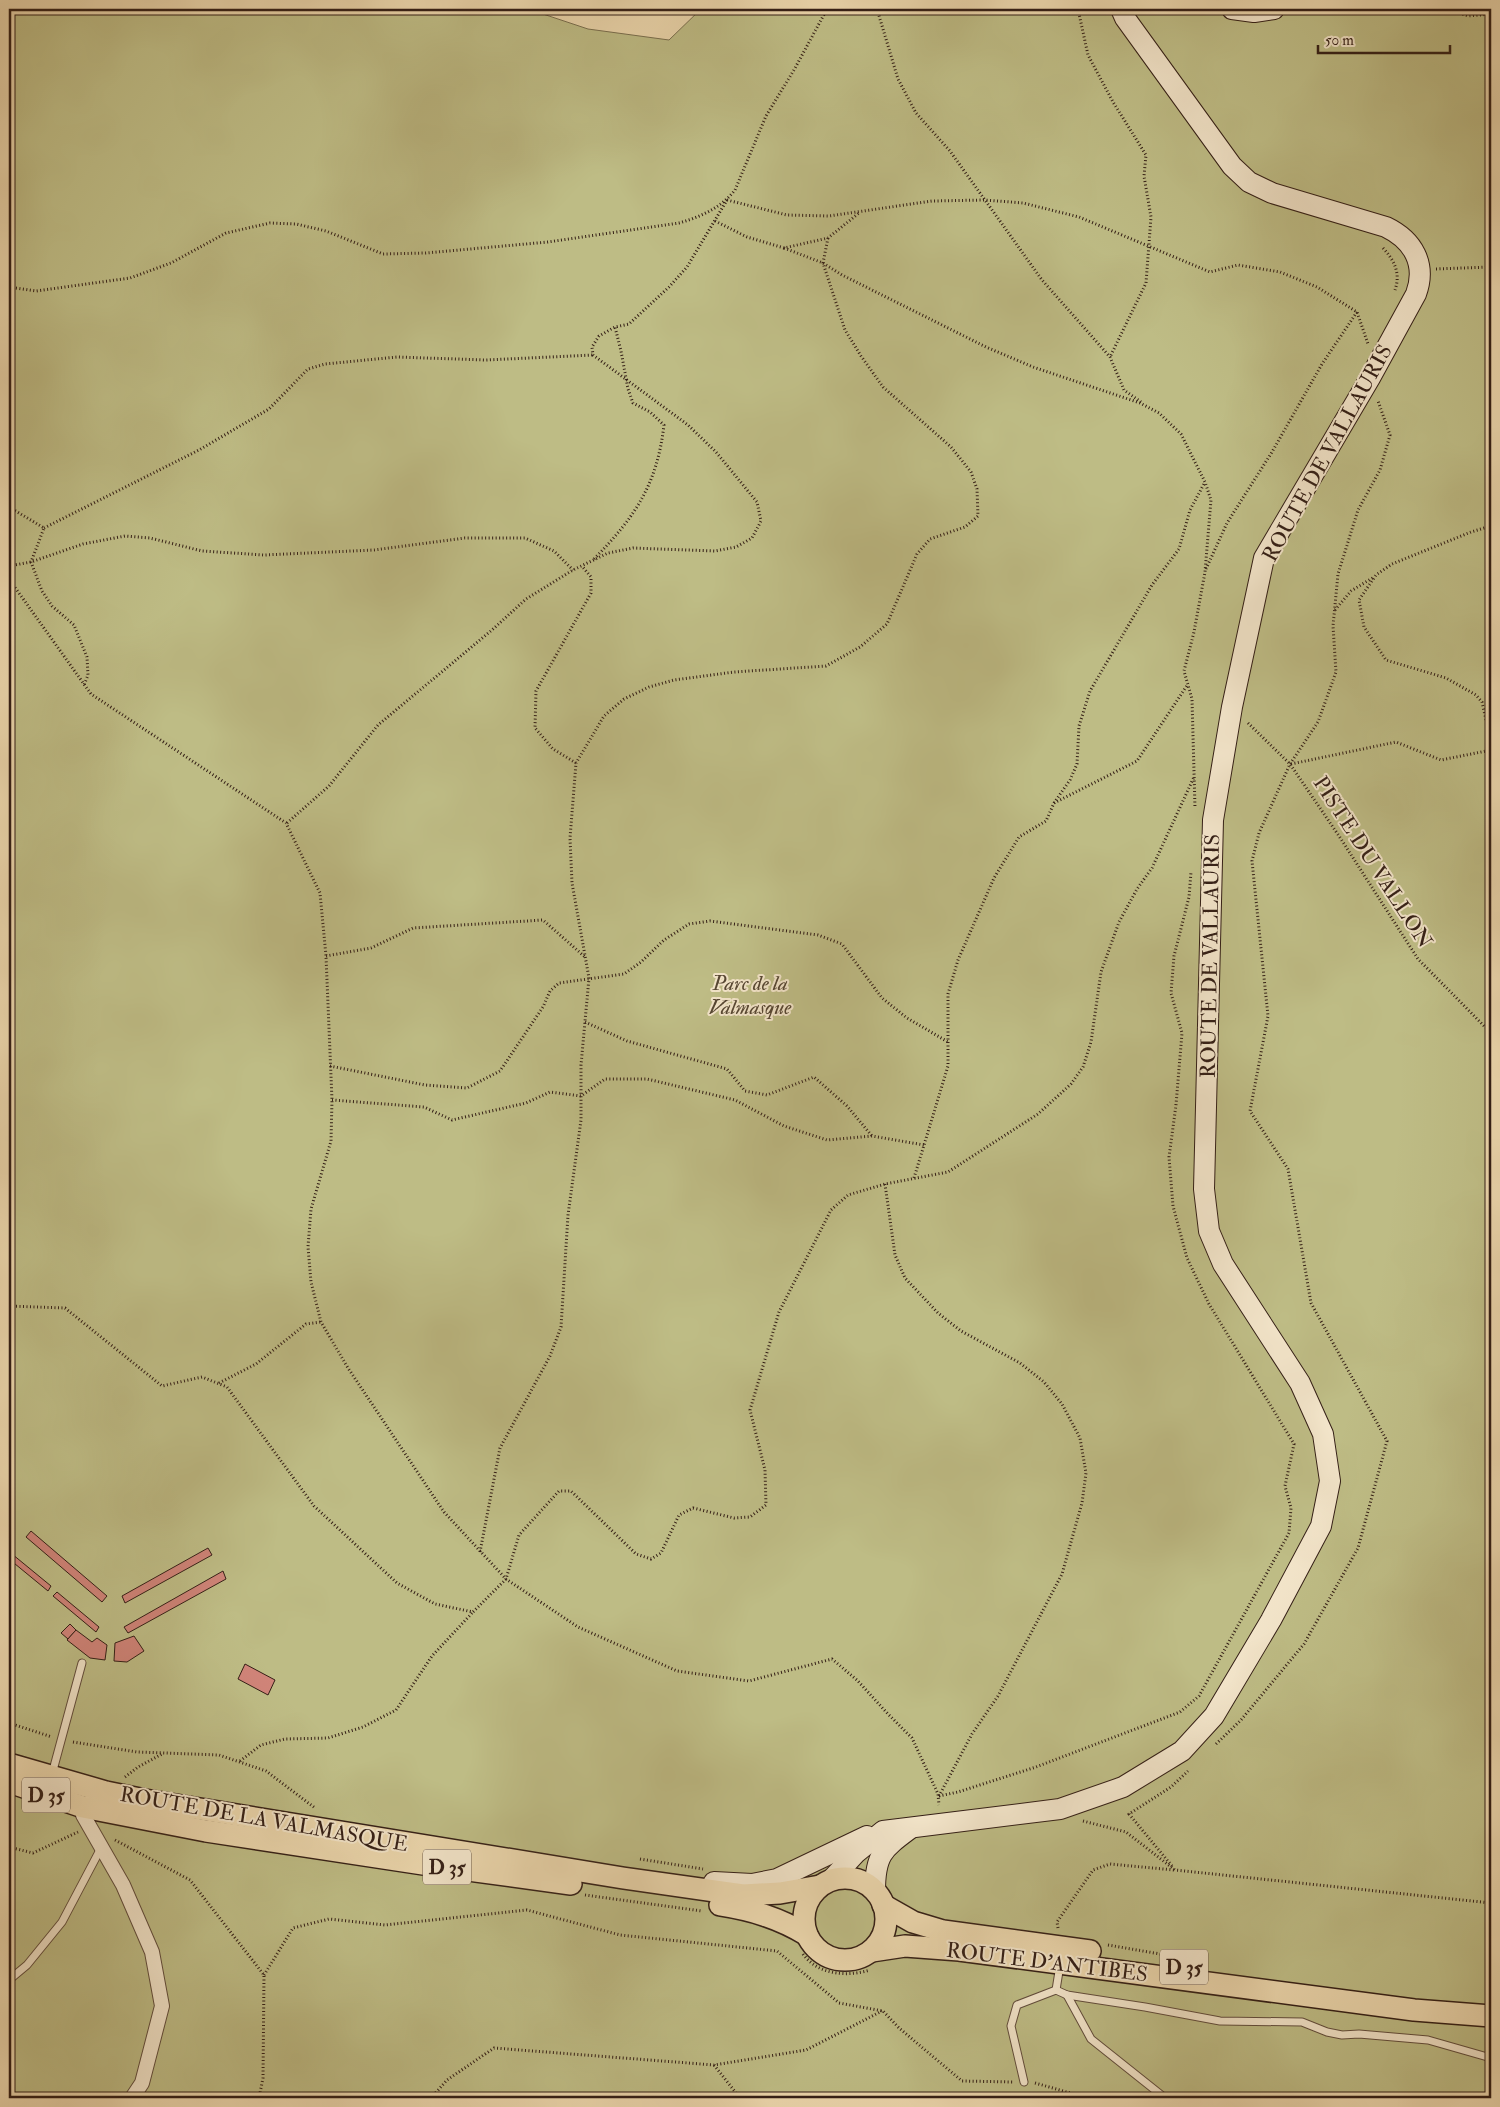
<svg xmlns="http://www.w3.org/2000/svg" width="1500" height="2107" viewBox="0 0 1500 2107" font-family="'IM FELL Double Pica',serif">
<rect width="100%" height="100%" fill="#ebd6ac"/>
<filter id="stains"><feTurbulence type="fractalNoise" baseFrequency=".004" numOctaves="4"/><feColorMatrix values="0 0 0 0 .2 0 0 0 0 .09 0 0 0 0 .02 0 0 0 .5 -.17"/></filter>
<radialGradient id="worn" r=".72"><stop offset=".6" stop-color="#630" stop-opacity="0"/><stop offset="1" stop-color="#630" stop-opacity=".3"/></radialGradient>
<polygon fill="#bebc85" stroke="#796e4e" points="9,9 531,9 534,11 588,29 669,40 701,9 1491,9 1491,2098 9,2098"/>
<g fill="#d08479" stroke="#341f16">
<polygon points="31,1531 107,1596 102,1602 26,1537"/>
<polygon points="208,1548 212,1555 125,1603 122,1596"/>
<polygon points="12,1554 51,1586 48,1591 9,1559"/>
<polygon points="223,1571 226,1579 128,1633 124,1627"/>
<polygon points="57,1592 99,1627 96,1632 53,1596"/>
<polygon points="70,1624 76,1630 68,1639 61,1633"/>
<polygon points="76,1630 92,1642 97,1638 107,1645 105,1660 90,1658 67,1640"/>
<polygon points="134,1636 144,1651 127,1662 114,1661 115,1643"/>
<polygon points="245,1664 275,1680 268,1695 238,1679"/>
</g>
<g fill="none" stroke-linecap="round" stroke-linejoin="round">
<defs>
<g id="service">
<polyline points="52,1774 82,1663"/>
<polyline points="9,1980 27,1965 62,1922 101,1848"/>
<polyline points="1056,1990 1067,1995 1145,2007 1220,2021 1302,2022 1327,2032 1342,2035 1359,2034 1428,2040 1491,2058"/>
<polyline points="1056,1990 1060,1965"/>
<polyline points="1067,1995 1091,2039 1165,2098"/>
<polyline points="1024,2082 1011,2026 1017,2005 1056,1990"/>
</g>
<polyline id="minor" points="89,1803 83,1807 83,1815 123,1885 152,1952 162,2006 142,2083 132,2098"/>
<g id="secondary">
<polyline points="1232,9 1254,12 1274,9"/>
<path d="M830 1881 856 1853 883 1831 1060 1809 1123 1787 1182 1751 1214 1716 1271 1620 1321 1526 1330 1481 1323 1434 1300 1383 1223 1264 1209 1231 1204 1189 1213 820 1232 707 1264 558 1370 378 1416 294C1427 264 1413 240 1386 227L1272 193 1249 182 1232 166 1125 18 1121 9"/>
<polyline points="714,1882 752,1884 777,1879 867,1836"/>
<path d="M875 1891C875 1854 883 1849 911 1828"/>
</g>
<g id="primary">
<polyline points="9,1764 106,1792 145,1800 623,1878 743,1895 780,1893 820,1886"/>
<polyline points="9,1782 83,1807 206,1831 423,1864 571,1884"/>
<circle cx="845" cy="1919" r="41"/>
<path d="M720 1905C752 1910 779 1918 807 1935"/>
<polyline points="883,1905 913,1922 943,1931 1090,1951"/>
<polyline points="872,1951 905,1946 959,1950 1414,2010 1491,2016"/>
</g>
</defs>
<use href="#service" stroke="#624d3c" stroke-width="9"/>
<use href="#minor" stroke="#624d3c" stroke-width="16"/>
<use href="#secondary" stroke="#341f16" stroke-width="22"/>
<use href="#primary" stroke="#341f16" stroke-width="24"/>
<g stroke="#341f16" stroke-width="3" stroke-dasharray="1 2.5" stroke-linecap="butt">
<polyline points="877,9 898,79 916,113 950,151 1042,280 1110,357 1124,390 1141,402"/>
<polyline points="1078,9 1088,55 1113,102 1146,155 1144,176 1151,217 1146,283 1110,357"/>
<polyline points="1446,9 1468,16 1491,14"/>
<polyline points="727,200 787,215 829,216 932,201 985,200 1023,203 1079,217 1210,272 1238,265 1280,272 1317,287 1357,312 1368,344"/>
<polyline points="715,221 747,237 784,248 828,238 859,213"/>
<polyline points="784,248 823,263 842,275 986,347 1033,367 1140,403 1159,413 1181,434 1205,482 1211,500 1205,572 1194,632 1184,671 1192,699 1195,808"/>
<path d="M1383 248C1394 260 1401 273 1395 290"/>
<polyline points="1436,269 1491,267"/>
<path d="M9 287 36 291 130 278 171 263 226 233 270 223 296 224 326 231 383 254 426 253 548 242 679 223C700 217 721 208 735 190L766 116 794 70 827 9"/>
<polyline points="9,507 44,528 31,562 42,591 52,606 74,625 87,657 88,675 84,685"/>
<polyline points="1491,526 1471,532 1392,564 1376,575 1359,600 1364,627 1386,660 1446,678 1476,695 1482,702 1491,742"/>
<polyline points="44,528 199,450 269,409 308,369 325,364 397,357 486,360 593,355"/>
<path d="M594 559C635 517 657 485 664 425L650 412 633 403 628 389 621 351 615 327"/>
<polyline points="9,566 31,562 83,544 125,536 150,538 202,551 264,555 374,550 465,538 525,538 554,551 573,570"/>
<polyline points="1206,569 1227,523 1272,452 1322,364 1357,312"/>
<polyline points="9,579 91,694 286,823 320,893 326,956 332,1100 331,1141 311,1209 308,1247 311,1282 321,1322 348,1368 444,1512 506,1579 578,1627 677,1671 749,1681 832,1659 857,1680 888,1714 912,1738 938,1794 939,1805"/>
<polyline points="1335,610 1351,591 1374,577"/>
<polyline points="1248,723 1290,764 1339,836 1418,959 1491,1033"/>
<polyline points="576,763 553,749 535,728 536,691 591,593 591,577 582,566"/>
<polyline points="1291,764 1396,742 1441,760 1491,750"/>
<polyline points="1054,803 1137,761 1188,684"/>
<polyline points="287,823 329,786 378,725 492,630 526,599 573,570 608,553 633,548 715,551 736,547 752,538 761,521 757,502 716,452 688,425 593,355 592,347 599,336 615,327 629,324 669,287 687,267 727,200"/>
<polyline points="326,956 371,948 413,928 543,920 585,957"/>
<polyline points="585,1022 627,1041 727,1069 745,1091 767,1095 814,1077 847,1106 872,1136"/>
<polyline points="330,1066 425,1085 467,1088 500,1071 543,1007 550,991 559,983 624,974 641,962 664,940 689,924 710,921 818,935 842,944 882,998 907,1018 948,1042"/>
<polyline points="332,1100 424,1107 452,1120 526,1103 550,1092 581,1096 605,1079 647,1079 735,1100 784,1126 827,1140 872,1136 924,1145"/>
<polyline points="914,1178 948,1066 948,994 958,960 994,878 1019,837 1046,821 1054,803 1070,780 1077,764 1079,726 1090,691 1152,585 1179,549 1190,510 1205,482"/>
<polyline points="885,1184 895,1255 905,1278 938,1313 961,1331 1020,1363 1044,1382 1062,1404 1080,1438 1086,1473 1082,1503 1062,1574 998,1696 972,1734 939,1796"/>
<polyline points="9,1306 65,1308 162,1386 202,1377 227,1387 314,1506 397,1583 435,1604 473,1612 506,1579 519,1535 559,1491 571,1491 636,1554 651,1559 661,1553 679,1515 693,1508 734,1518 750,1517 766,1505 765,1470 750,1410 779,1312 831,1210 848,1195 885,1184 948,1172 1038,1114 1071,1084 1083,1067 1091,1042 1101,972 1119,922 1137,889 1152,868 1194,777"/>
<polyline points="219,1383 256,1364 306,1324 321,1322"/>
<polyline points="480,1552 500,1448 550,1356 561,1327 568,1215 581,1120 581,1065 589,978 572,883 570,838 576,763 604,716 624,699 649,687 674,680 734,672 826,666 860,647 887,624 917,554 930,539 965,527 978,516 977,489 971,472 951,447 883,387 861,356 845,330 823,263 828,238"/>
<polyline points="9,1723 52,1737"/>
<polyline points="73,1742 137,1752 219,1755 266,1771 315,1808"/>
<polyline points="1216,1744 1241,1720 1304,1644 1358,1548 1387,1441 1311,1303 1288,1169 1250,1111 1268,1016 1252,861 1259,833 1290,764 1318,722 1336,672 1333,626 1338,574 1358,510 1380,470 1390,435 1378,401"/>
<polyline points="240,1761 261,1745 285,1739 328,1738 363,1727 396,1710 432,1656 473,1612"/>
<polyline points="125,1777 138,1767 162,1754"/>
<polyline points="939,1796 958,1792 1036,1767 1180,1712 1199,1696 1289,1533 1291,1508 1285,1486 1294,1444 1209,1304 1187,1258 1173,1206 1169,1157 1176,1105 1182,1033 1171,993 1174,956 1189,897 1191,872"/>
<polyline points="1083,1821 1126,1832 1175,1870 1491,1903"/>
<polyline points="115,1840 190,1880 264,1975 263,2078 259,2098"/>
<polyline points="9,1847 33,1853 78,1832"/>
<polyline points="640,1859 703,1869"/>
<polyline points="1172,1866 1129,1814 1171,1787 1188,1771"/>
<polyline points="585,1895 702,1911"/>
<polyline points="1058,1928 1057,1922 1093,1870 1110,1864 1174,1870"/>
<polyline points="1108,1945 1195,1960"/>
<path d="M803 1954C818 1975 847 1977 870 1970"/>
<polyline points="264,1975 293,1928 329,1919 385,1925 527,1910 620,1935 777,1951 839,2003 883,2011 899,2028 962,2081 1014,2082"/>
<polyline points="714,2065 740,2098"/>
<polyline points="1035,2083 1088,2098"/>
<polyline points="431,2098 447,2080 494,2048 714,2065 806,2050 882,2011"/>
</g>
<use href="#service" stroke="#f2e4c9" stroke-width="7"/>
<use href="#minor" stroke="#f2e4c9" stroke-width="14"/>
<use href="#secondary" stroke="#f2e4c9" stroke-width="20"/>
<use href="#primary" stroke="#ebd6ac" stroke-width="21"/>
</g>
<g text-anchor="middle" stroke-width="4" stroke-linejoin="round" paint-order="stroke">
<g fill="#f2e4c9" stroke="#6d5a4c" stroke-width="1">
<rect x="22" y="1777.5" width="48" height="35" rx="4"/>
<rect x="423" y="1849.5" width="48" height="35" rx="4"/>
<rect x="1160" y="1949.5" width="48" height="35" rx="4"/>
</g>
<g font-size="20" font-weight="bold" fill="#341f16">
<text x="46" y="1802">D 35</text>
<text x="447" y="1874">D 35</text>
<text x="1184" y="1974">D 35</text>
</g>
<g font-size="21" fill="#341f16" stroke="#f2e4c9">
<text transform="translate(1327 453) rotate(-61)" y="7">ROUTE DE VALLAURIS</text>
<text transform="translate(1373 862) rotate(57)" y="7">PISTE DU VALLON</text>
<text transform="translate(1210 956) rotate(-89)" y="7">ROUTE DE VALLAURIS</text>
<text transform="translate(264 1819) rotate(10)" y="7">ROUTE DE LA VALMASQUE</text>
<text transform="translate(1047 1962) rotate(7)" y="7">ROUTE D'ANTIBES</text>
</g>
<g font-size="21" font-style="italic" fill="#564632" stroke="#f2e4c9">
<text x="750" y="990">Parc de la<tspan x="750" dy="24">Valmasque</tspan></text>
</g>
</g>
<rect width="1500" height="2107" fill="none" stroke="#ebd6ac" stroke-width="30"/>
<rect x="10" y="10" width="1480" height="2087" fill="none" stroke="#341f16" stroke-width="2.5"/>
<rect x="15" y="15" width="1470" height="2077" fill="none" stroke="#341f16"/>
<path d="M1318 45v8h132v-8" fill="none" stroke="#341f16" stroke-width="2.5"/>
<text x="1325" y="45" font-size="15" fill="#341f16" stroke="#f2e4c9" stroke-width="4" paint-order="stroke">50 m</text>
<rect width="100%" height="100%" filter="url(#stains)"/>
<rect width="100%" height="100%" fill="url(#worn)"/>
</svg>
